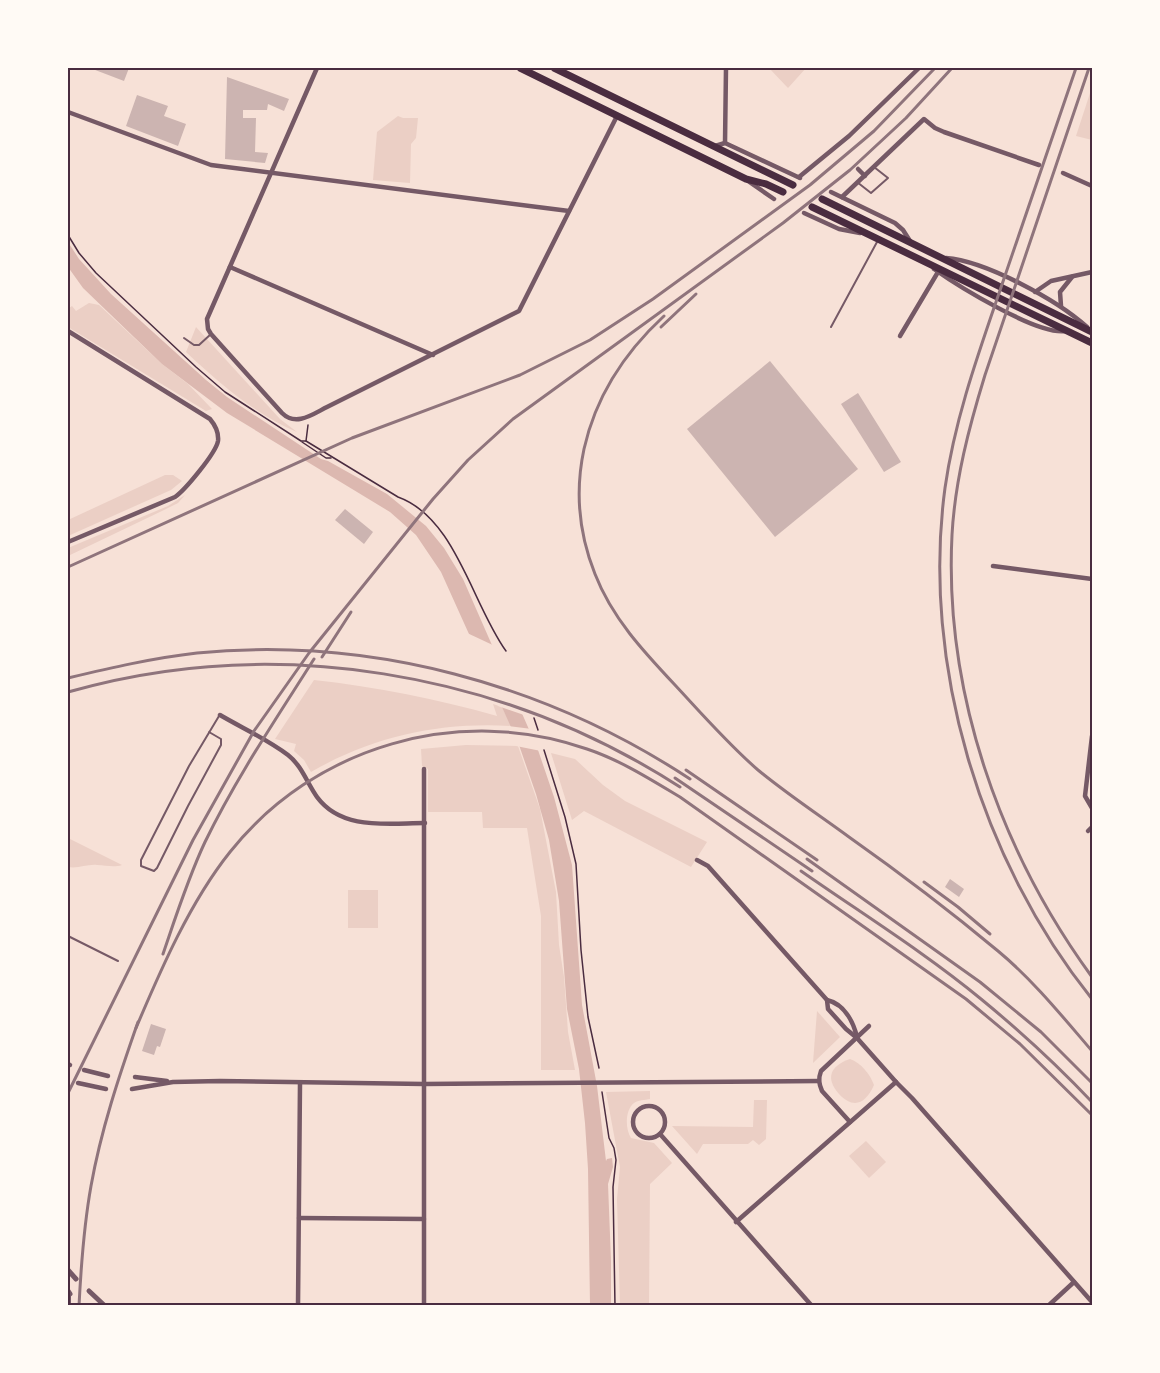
<svg xmlns="http://www.w3.org/2000/svg" width="1160" height="1373" viewBox="0 0 1160 1373" font-family="'DejaVu Sans',sans-serif">
<rect width="100%" height="100%" fill="#f7e1d7"/>
<g fill="#ebcfc5">
<polygon points="769,68 806,68 788,88"/>
<polygon points="1092,87 1092,140 1076,136"/>
<polygon points="398,116 403,118 418,118 416,138 411,144 410,183 373,180 377,132"/>
<polygon points="89,303 99,305 162,364 188,384 212,409 206,411 68,327 68,309 72,306 76,311"/>
<path d="M196 327 280 419 297 432C255 414 219 383 186 352Z"/>
<polygon points="165,475 173,475 182,481 171,490 68,536 68,520"/>
<polygon points="185,495 178,503 164,510 68,556 68,548 168,506"/>
<path d="M314 680C377 687 437 699 497 716L493 704 502 707 511 726C439 722 374 736 311 772L304 760 294 751 296 744 275 739Z"/>
<polygon points="466,745 518,746 540,809 556,892 559,945 564,977 568,1032 575,1070 541,1070 541,916 527,828 483,828 482,812 428,812 428,769 422,766 421,749"/>
<polygon points="551,753 575,759 603,785 625,801 707,842 691,867 584,811 572,820"/>
<path d="M68 838 122 865C113 868 106 865 97 865 87 864 78 869 68 867Z"/>
<rect x="348" y="890" width="30" height="38"/>
<polygon points="817,1011 840,1037 813,1063"/>
<path d="M850 1059C861 1063 870 1074 874 1085 866 1103 854 1110 839 1094 825 1078 830 1066 850 1059Z"/>
<path d="M650 1091V1099C645 1100 638 1100 634 1103 625 1110 625 1129 631 1138L654 1143 672 1163 650 1184 649 1305H620L617 1199 620 1167 606 1092Z"/>
<polygon points="754,1100 767,1100 766,1139 759,1145 753,1140 748,1144 703,1144 697,1154 672,1126 753,1127"/>
<polygon points="866,1141 886,1162 869,1178 849,1156"/>
</g>
<polygon fill="#dcb8b0" points="68,242 79,259 111,294 206,380 227,397 321,459 328,461 387,494 426,526 444,548 463,579 538,750 554,797 572,865 582,1005 597,1086 606,1161 607,1159 612,1158 613,1167 608,1184 611,1261 611,1305 590,1305 588,1169 585,1123 579,1069 567,1009 559,901 549,840 536,794 519,745 441,572 416,535 390,512 227,413 162,364 83,288 68,267"/>
<g fill="#f7e1d7">
<polygon points="465,632 497,647 524,715 498,706"/>
<polygon points="507,726 532,729 541,751 516,746"/>
</g>
<g fill="#ccb4b1">
<polygon points="90,68 129,68 124,81"/>
<polygon points="227,77 289,99 284,111 268,104 267,110 243,110 243,118 256,118 255,152 268,153 265,163 225,159"/>
<polygon points="137,95 168,106 164,116 186,124 178,146 126,126"/>
<polygon points="770,361 858,469 775,537 687,429"/>
<polygon points="858,393 901,462 884,472 841,404"/>
<polygon points="345,509 373,532 364,544 335,520"/>
<polygon points="950,879 964,889 959,897 945,887"/>
<polygon points="151,1024 166,1029 160,1047 157,1046 154,1055 142,1051"/>
</g>
<g fill="none" stroke-linecap="round" stroke-linejoin="round">
<g stroke="#4a2c40" stroke-width="1.5">
<path d="M68 235 79 253 96 273 196 367 225 392 301 441H306L398 497C456 518 472 604 506 651"/>
<polyline points="306,441 308,425"/>
<polyline points="302,442 326,458 331,458"/>
<polyline points="534,718 538,730"/>
<polyline points="544,750 565,817 576,864 581,950 588,1017 599,1068"/>
<polyline points="602,1092 609,1138 614,1148 616,1160 613,1187 615,1306"/>
</g>
<g stroke="#755966" stroke-width="2">
<polyline points="857,182 871,193 888,178 874,167"/>
<polyline points="831,327 877,242"/>
<polyline points="184,338 194,345 199,345 211,334"/>
<polyline points="209,732 221,739 221,745 188,806 157,868 154,871 141,866 141,860 189,766 219,716"/>
<polyline points="68,936 118,961"/>
<polyline points="70,1294 70,1306"/>
</g>
<g stroke="#755966" stroke-width="4.5">
<path d="M317 68 207 319 208 329 211 334 282 413C296 427 313 414 327 407L519 311 617 116"/>
<polyline points="68,112 211,165 569,211"/>
<polyline points="725,143 726,68"/>
<polyline points="715,146 725,143 800,178"/>
<polyline points="858,169 865,176"/>
<polyline points="1063,173 1092,186"/>
<polyline points="799,177 849,136 919,68"/>
<polyline points="748,181 774,199"/>
<polyline points="831,192 895,223 903,230 910,241"/>
<polyline points="842,197 924,119 935,128 944,132 1039,165"/>
<polyline points="804,213 839,229 860,233"/>
<path d="M946 258C986 261 1057 300 1087 327"/>
<polyline points="230,267 433,355"/>
<path d="M934 269C958 286 1037 335 1065 331"/>
<polyline points="1035,292 1051,281 1092,272"/>
<polyline points="1061,306 1060,292 1072,277"/>
<path d="M68 331 210 419C215 425 219 432 218 441 216 453 185 490 175 497L68 542"/>
<polyline points="900,336 938,272"/>
<polyline points="993,566 1092,579"/>
<path d="M220 715C242 728 267 739 288 755 302 766 307 783 317 797 342 831 388 823 425 823"/>
<polyline points="1092,736 1085,796 1092,808"/>
<polyline points="1088,831 1092,827"/>
<polyline points="697,860 708,866 827,1000 828,1009 846,1029 857,1038 896,1082 912,1098 1092,1302"/>
<path d="M827 1000C844 1004 853 1021 857 1037"/>
<polyline points="68,1064 70,1065"/>
<polyline points="84,1070 108,1076"/>
<polyline points="135,1077 167,1081"/>
<polyline points="78,1083 106,1089"/>
<polyline points="132,1089 173,1082 220,1081 424,1084 819,1081"/>
<circle cx="649" cy="1122" r="16"/>
<path d="M850 1122 822 1091C819 1084 818 1079 821 1071L869 1026"/>
<polyline points="660,1134 812,1306"/>
<polyline points="299,1218 424,1219"/>
<polyline points="736,1222 896,1082"/>
<polyline points="298,1306 300,1083"/>
<polyline points="424,1306 424,769"/>
<polyline points="1048,1306 1074,1282"/>
</g>
<g stroke="#755966" stroke-width="5">
<polyline points="68,1270 76,1279"/>
<polyline points="68,1291 70,1294"/>
<polyline points="89,1291 105,1306"/>
</g>
<g stroke="#4a2c40" stroke-width="7">
<polyline points="520,68 746,179 766,184 783,192"/>
<polyline points="554,68 793,185"/>
<polyline points="822,199 1092,332"/>
<polyline points="812,207 1092,343"/>
</g>
<g stroke="#8f747c" stroke-width="3">
<path d="M1076 68C1049 146 1022 224 996 302 975 363 954 424 945 488 921 664 981 861 1092 999"/>
<path d="M1089 68 985 375C969 427 955 480 952 535 944 692 1000 851 1092 977"/>
<path d="M664 316C624 353 596 395 584 449 575 491 579 534 595 574 612 618 644 652 675 685 702 714 728 744 758 770 787 794 819 815 849 837 900 873 950 911 998 951 1033 980 1062 1016 1092 1051"/>
<polyline points="661,327 696,294"/>
<polyline points="68,567 352,438 520,375 590,340 653,299 810,185 874,131 935,68"/>
<polyline points="322,657 351,612"/>
<path d="M68 678C110 668 153 658 197 653 370 636 546 684 690 779"/>
<path d="M68 692C274 633 500 671 680 787"/>
<polyline points="686,770 817,860"/>
<polyline points="675,778 812,871"/>
<polyline points="807,859 980,982 1041,1032 1092,1083"/>
<path d="M801 871C861 913 924 952 981 999 1020 1031 1057 1065 1092 1102"/>
<polyline points="924,882 958,907 990,934"/>
<path d="M163 954C176 916 188 878 205 842 236 778 276 719 314 659"/>
<path d="M136 1028C161 969 190 902 230 852 314 746 459 704 587 749 620 760 650 779 680 797L966 999 1020 1044 1092 1115"/>
<polyline points="68,1093 193,840 254,731 309,653 433,499 468,460 513,419 783,223 850,170 906,118 952,68"/>
<path d="M79 1306C81 1266 84 1225 91 1186 101 1130 119 1076 138 1022"/>
</g>
</g>
<rect width="1160" height="1373" fill="none" stroke="#fffaf5" stroke-width="138"/>
<rect x="69" y="69" width="1022" height="1235" fill="none" stroke="#4a2c40" stroke-width="2"/>
</svg>
